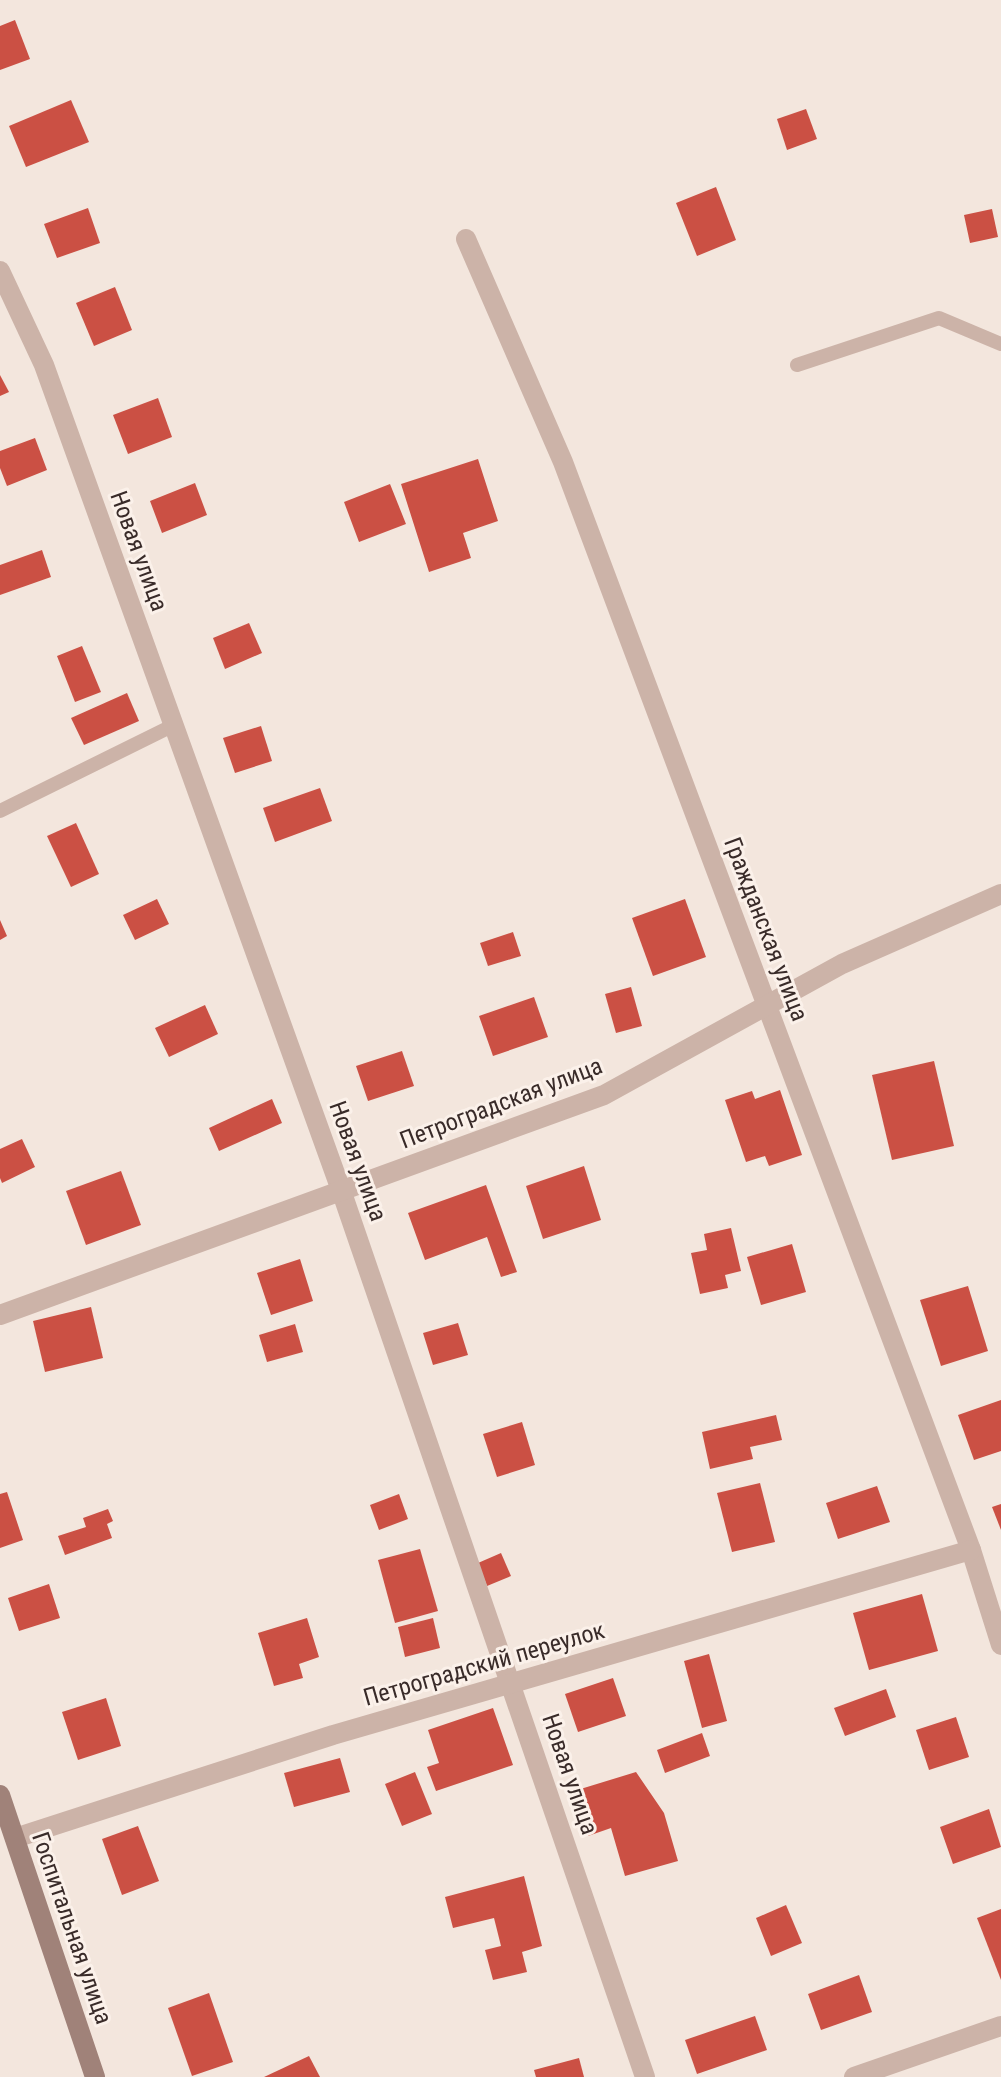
<svg xmlns="http://www.w3.org/2000/svg" width="1001" height="2077" viewBox="0 0 1001 2077" font-family="'Roboto Condensed',sans-serif">
<rect width="100%" height="100%" fill="#f3e6dd"/>
<g fill="#cb5044">
<polygon points="15,20 30,59 0,70 0,26"/>
<polygon points="71,100 89,142 26,167 9,126"/>
<polygon points="806,109 817,139 787,150 777,119"/>
<polygon points="716,187 736,240 697,256 676,203"/>
<polygon points="88,208 100,243 57,258 44,224"/>
<polygon points="992,209 998,237 970,243 964,215"/>
<polygon points="115,287 132,330 94,346 76,303"/>
<polygon points="0,375 9,392 0,396"/>
<polygon points="158,398 172,437 128,454 113,415"/>
<polygon points="35,438 47,470 7,486 0,468 0,451"/>
<polygon points="478,459 498,521 463,533 471,558 429,572 401,484"/>
<polygon points="195,483 207,515 162,533 150,501"/>
<polygon points="390,484 406,524 359,542 344,502"/>
<polygon points="42,550 51,577 0,595 0,565"/>
<polygon points="249,623 262,653 225,669 213,638"/>
<polygon points="82,646 101,692 75,702 57,656"/>
<polygon points="127,693 139,721 84,745 71,718"/>
<polygon points="261,726 272,761 235,773 223,738"/>
<polygon points="320,788 332,821 275,842 263,808"/>
<polygon points="76,823 99,874 71,887 47,836"/>
<polygon points="157,899 169,924 135,940 123,915"/>
<polygon points="685,899 706,957 653,976 632,918"/>
<polygon points="0,920 7,936 0,940"/>
<polygon points="513,932 521,956 488,966 480,943"/>
<polygon points="631,987 642,1026 616,1033 605,994"/>
<polygon points="534,997 548,1037 493,1056 479,1016"/>
<polygon points="205,1005 218,1034 169,1057 155,1028"/>
<polygon points="402,1051 414,1086 368,1101 356,1066"/>
<polygon points="934,1061 954,1146 892,1160 872,1075"/>
<polygon points="780,1090 802,1155 769,1166 765,1156 746,1162 725,1100 752,1091 755,1099"/>
<polygon points="272,1099 282,1123 219,1151 209,1128"/>
<polygon points="22,1139 35,1167 2,1183 0,1178 0,1149"/>
<polygon points="584,1166 601,1220 543,1239 526,1186"/>
<polygon points="121,1171 141,1225 86,1245 66,1191"/>
<polygon points="486,1185 517,1272 501,1277 487,1237 425,1260 408,1213"/>
<polygon points="731,1228 741,1271 725,1275 728,1288 700,1294 691,1253 707,1250 704,1234"/>
<polygon points="792,1244 806,1292 761,1305 747,1257"/>
<polygon points="300,1259 313,1301 271,1315 257,1273"/>
<polygon points="968,1286 988,1351 941,1366 920,1300"/>
<polygon points="91,1307 103,1358 45,1372 33,1321"/>
<polygon points="458,1323 468,1355 433,1365 423,1333"/>
<polygon points="295,1324 303,1352 267,1362 259,1335"/>
<polygon points="1001,1400 1001,1451 974,1460 958,1415"/>
<polygon points="776,1415 782,1440 750,1447 753,1459 710,1469 702,1432"/>
<polygon points="522,1422 535,1465 497,1477 483,1434"/>
<polygon points="760,1483 775,1542 732,1552 717,1493"/>
<polygon points="877,1486 890,1522 838,1539 826,1503"/>
<polygon points="7,1492 23,1540 0,1548 0,1494"/>
<polygon points="399,1494 408,1519 379,1530 370,1505"/>
<polygon points="1001,1504 1001,1530 992,1507"/>
<polygon points="108,1509 113,1521 107,1524 112,1538 65,1555 58,1536 86,1527 83,1518"/>
<polygon points="420,1549 438,1611 395,1623 378,1560"/>
<polygon points="501,1553 511,1576 487,1586 478,1563"/>
<polygon points="49,1584 60,1618 19,1631 8,1598"/>
<polygon points="922,1594 938,1651 869,1670 853,1613"/>
<polygon points="307,1618 319,1657 299,1664 303,1678 274,1686 258,1633"/>
<polygon points="433,1618 440,1648 405,1657 398,1627"/>
<polygon points="709,1654 727,1721 702,1728 684,1661"/>
<polygon points="613,1678 626,1716 578,1732 565,1694"/>
<polygon points="886,1689 896,1717 845,1736 834,1708"/>
<polygon points="106,1698 121,1746 78,1760 62,1712"/>
<polygon points="493,1708 513,1765 436,1791 427,1767 439,1763 428,1730"/>
<polygon points="956,1717 969,1757 929,1770 916,1730"/>
<polygon points="702,1733 710,1756 665,1773 657,1750"/>
<polygon points="340,1758 350,1792 294,1807 284,1773"/>
<polygon points="415,1772 432,1814 402,1826 385,1784"/>
<polygon points="636,1772 664,1813 678,1861 625,1876 611,1828 588,1836 574,1791"/>
<polygon points="989,1809 1001,1847 953,1864 940,1827"/>
<polygon points="138,1826 159,1881 122,1895 102,1839"/>
<polygon points="524,1876 542,1946 522,1952 527,1972 493,1980 485,1950 501,1946 494,1918 453,1928 445,1897"/>
<polygon points="786,1905 802,1943 771,1956 756,1918"/>
<polygon points="1001,1909 1001,1980 977,1918"/>
<polygon points="859,1975 872,2012 821,2030 808,1994"/>
<polygon points="209,1993 233,2062 192,2076 168,2008"/>
<polygon points="755,2016 767,2050 697,2074 685,2040"/>
<polygon points="309,2056 320,2077 264,2077"/>
<polygon points="579,2058 584,2077 536,2077 534,2070"/>
</g>
<g fill="none" stroke-linecap="round" stroke-linejoin="round">
<g stroke="#ccb3a8" stroke-width="14">
<polyline points="797,365 939,318 1001,344"/>
<polyline points="0,811 174,725"/>
</g>
<g stroke="#ccb3a8" stroke-width="20">
<polyline points="466,239 563,462 971,1550 1001,1645"/>
<polyline points="0,271 44,365 341,1190 645,2077"/>
<polyline points="0,1315 604,1095 842,964 1001,894"/>
<polyline points="15,1838 333,1735 971,1550"/>
<polyline points="854,2077 1001,2026"/>
</g>
<polyline stroke="#a08279" stroke-width="20" points="0,1795 95,2077"/>
</g>
<g text-anchor="middle" stroke-width="6" stroke-linejoin="round" paint-order="stroke">
<g font-size="24" fill="#392b29" stroke="#fbf1ea">
<text transform="translate(139 551) rotate(70)" y="8">Новая улица</text>
<text transform="translate(766 929) rotate(69)" y="8">Гражданская улица</text>
<text transform="translate(501 1103) rotate(-21)" y="8">Петроградская улица</text>
<text transform="translate(358 1161) rotate(70)" y="8">Новая улица</text>
<text transform="translate(484 1664) rotate(-16)" y="8">Петроградский переулок</text>
<text transform="translate(570 1774) rotate(71)" y="8">Новая улица</text>
<text transform="translate(72 1928) rotate(71)" y="8">Госпитальная улица</text>
</g>
</g>
</svg>
